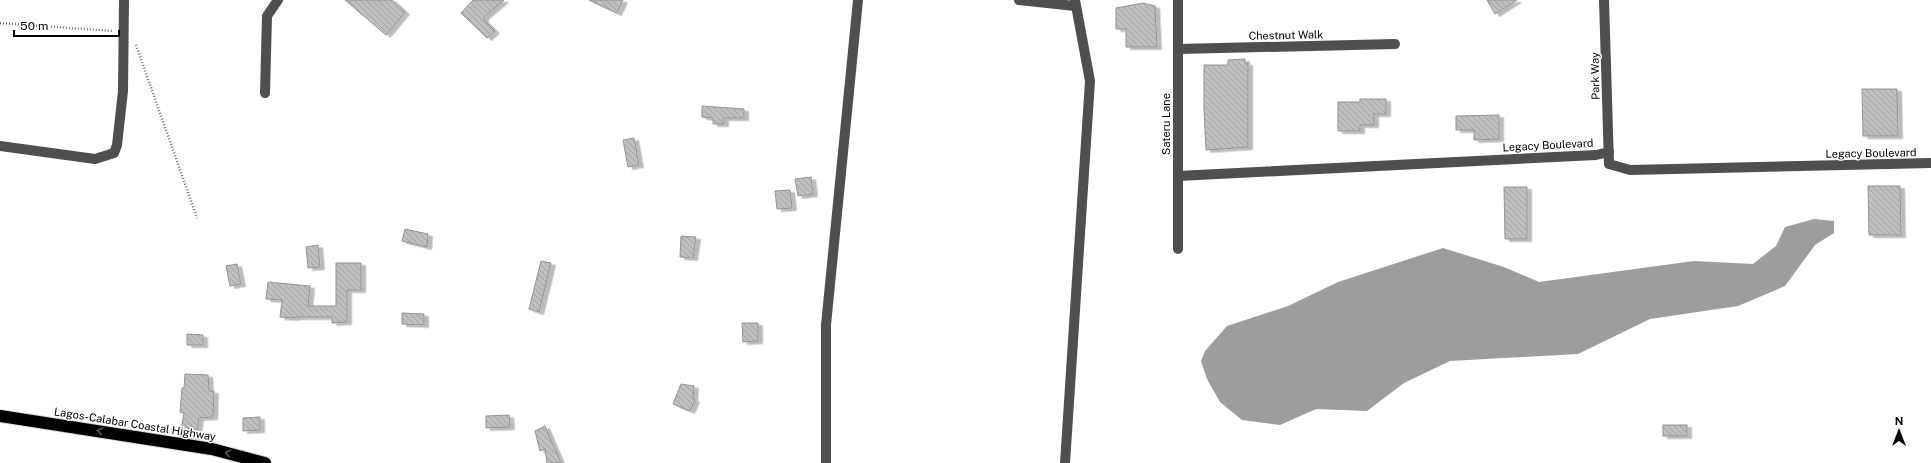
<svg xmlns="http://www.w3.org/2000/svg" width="1931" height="463" viewBox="0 0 1931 463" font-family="'Public Sans',sans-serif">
<defs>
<pattern id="building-back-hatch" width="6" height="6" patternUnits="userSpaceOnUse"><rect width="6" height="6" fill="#bfbfbf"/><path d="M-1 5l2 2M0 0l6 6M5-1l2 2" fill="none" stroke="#a2a2a2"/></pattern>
<filter id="shadow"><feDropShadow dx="4.5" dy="2.5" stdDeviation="0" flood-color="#0004"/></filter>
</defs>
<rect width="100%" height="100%" fill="#fff"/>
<polygon fill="#9d9d9d" points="1814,219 1834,221 1834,233 1815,245 1785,286 1738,306 1650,319 1578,354 1450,361 1404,383 1367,411 1316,409 1280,425 1242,420 1220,402 1207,379 1201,361 1205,351 1227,326 1288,306 1338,282 1443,248 1504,267 1539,282 1694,261 1753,264 1776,246 1785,227"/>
<g fill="url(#building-back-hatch)" stroke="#939393" filter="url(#shadow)">
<polygon points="345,0 392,0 405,12 386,35"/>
<polygon points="473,0 504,0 484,17 484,20 495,31 487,38 461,13"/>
<polygon points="589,0 623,0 617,13"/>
<polygon points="1487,0 1517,0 1495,14"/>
<polygon points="1143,3 1155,6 1157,47 1126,47 1126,29 1116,29 1116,8"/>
<polygon points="1245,59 1245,63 1248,63 1248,147 1206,150 1204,110 1204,65 1228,65 1228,60"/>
<polygon points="1862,89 1897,89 1898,136 1863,136"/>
<polygon points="1360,99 1386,99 1386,114 1374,114 1374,125 1360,125 1360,131 1338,131 1338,102 1360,102"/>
<polygon points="702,106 744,109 744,118 724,118 724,124 713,124 713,118 702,117"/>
<polygon points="1499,115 1499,139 1474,140 1474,130 1456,130 1456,116"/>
<polygon points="634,138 639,165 628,167 623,140"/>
<polygon points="811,177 813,194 798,196 795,179"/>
<polygon points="1868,186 1900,186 1901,235 1869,235"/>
<polygon points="1504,187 1527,187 1527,239 1505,239"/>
<polygon points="790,190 792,208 777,209 775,191"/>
<polygon points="405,229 428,234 427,247 402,241"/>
<polygon points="681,236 696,237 693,258 680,257"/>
<polygon points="318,245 320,267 308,268 306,247"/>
<polygon points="541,261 551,263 539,312 529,309"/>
<polygon points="336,263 361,263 361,290 347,290 347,322 332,323 332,317 295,317 295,318 280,317 282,300 266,299 268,282 299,285 310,286 308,306 336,306"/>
<polygon points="237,264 241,284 230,286 226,266"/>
<polygon points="402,313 424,314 424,325 402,324"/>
<polygon points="742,323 758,323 758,341 743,342"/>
<polygon points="187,334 203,335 203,345 187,345"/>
<polygon points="185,374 208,375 209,391 214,391 213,417 199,418 196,439 180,436 184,413 180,412 182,388 184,388"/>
<polygon points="681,384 694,386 693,399 695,400 690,411 673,404"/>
<polygon points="509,415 510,427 486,428 486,416"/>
<polygon points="260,417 260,430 243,431 243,418"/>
<rect x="1663" y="425" width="24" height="11"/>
<polygon points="545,426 561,463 547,463 545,449 540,451 535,431"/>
</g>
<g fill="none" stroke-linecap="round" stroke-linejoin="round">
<defs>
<polyline id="highway" points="0,416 212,449 265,463"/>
</defs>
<use href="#highway" stroke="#dbdbdb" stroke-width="14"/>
<g stroke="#717171" stroke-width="2.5" stroke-dasharray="1 2" stroke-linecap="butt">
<polyline points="0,23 112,31"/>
<polyline points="136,45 197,218"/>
</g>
<g stroke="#4f4f4f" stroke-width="10">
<polyline points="1019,0 1075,6"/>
<polyline points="1604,0 1609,164 1630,170 1931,163"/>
<polyline points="1178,49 1395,44"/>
<polyline points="265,93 267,16 278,0"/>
<polyline points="0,146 95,159 114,153 117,145 123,91 124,0"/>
<polyline points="1178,176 1596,155 1609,152"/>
<polyline points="1178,249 1178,0"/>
<polyline points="826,463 826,325 858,0"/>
<polyline points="1065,463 1090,81 1075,0"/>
</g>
<use href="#highway" stroke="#000" stroke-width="12"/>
</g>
<defs><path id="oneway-chevron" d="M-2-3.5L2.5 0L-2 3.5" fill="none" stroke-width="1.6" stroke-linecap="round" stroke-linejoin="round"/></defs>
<g stroke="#595959">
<use href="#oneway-chevron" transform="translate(100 431) rotate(-171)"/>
<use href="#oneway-chevron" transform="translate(228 453) rotate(-165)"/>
</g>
<g text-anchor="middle" stroke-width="3" stroke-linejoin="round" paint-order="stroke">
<g font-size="11" fill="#000" stroke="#fff">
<text transform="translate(1286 35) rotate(-1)" y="4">Chestnut Walk</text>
<text transform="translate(1595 76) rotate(-91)" y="4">Park Way</text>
<text transform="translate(1166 124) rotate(-90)" y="4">Sateru Lane</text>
<text transform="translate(1548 145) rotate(-3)" y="4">Legacy Boulevard</text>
<text transform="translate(1871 153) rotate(-1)" y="4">Legacy Boulevard</text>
<text transform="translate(135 424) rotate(9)" y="4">Lagos-Calabar Coastal Highway</text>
</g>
</g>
<g transform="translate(1899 431)" stroke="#ffffff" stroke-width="3" paint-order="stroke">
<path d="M0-3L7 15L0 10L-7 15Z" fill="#000000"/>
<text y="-6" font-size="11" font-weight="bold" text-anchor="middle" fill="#000000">N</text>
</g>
<path d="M14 30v6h105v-6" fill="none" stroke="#000000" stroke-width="2"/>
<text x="20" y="30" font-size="12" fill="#000000" stroke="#ffffff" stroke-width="3" paint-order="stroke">50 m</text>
</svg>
